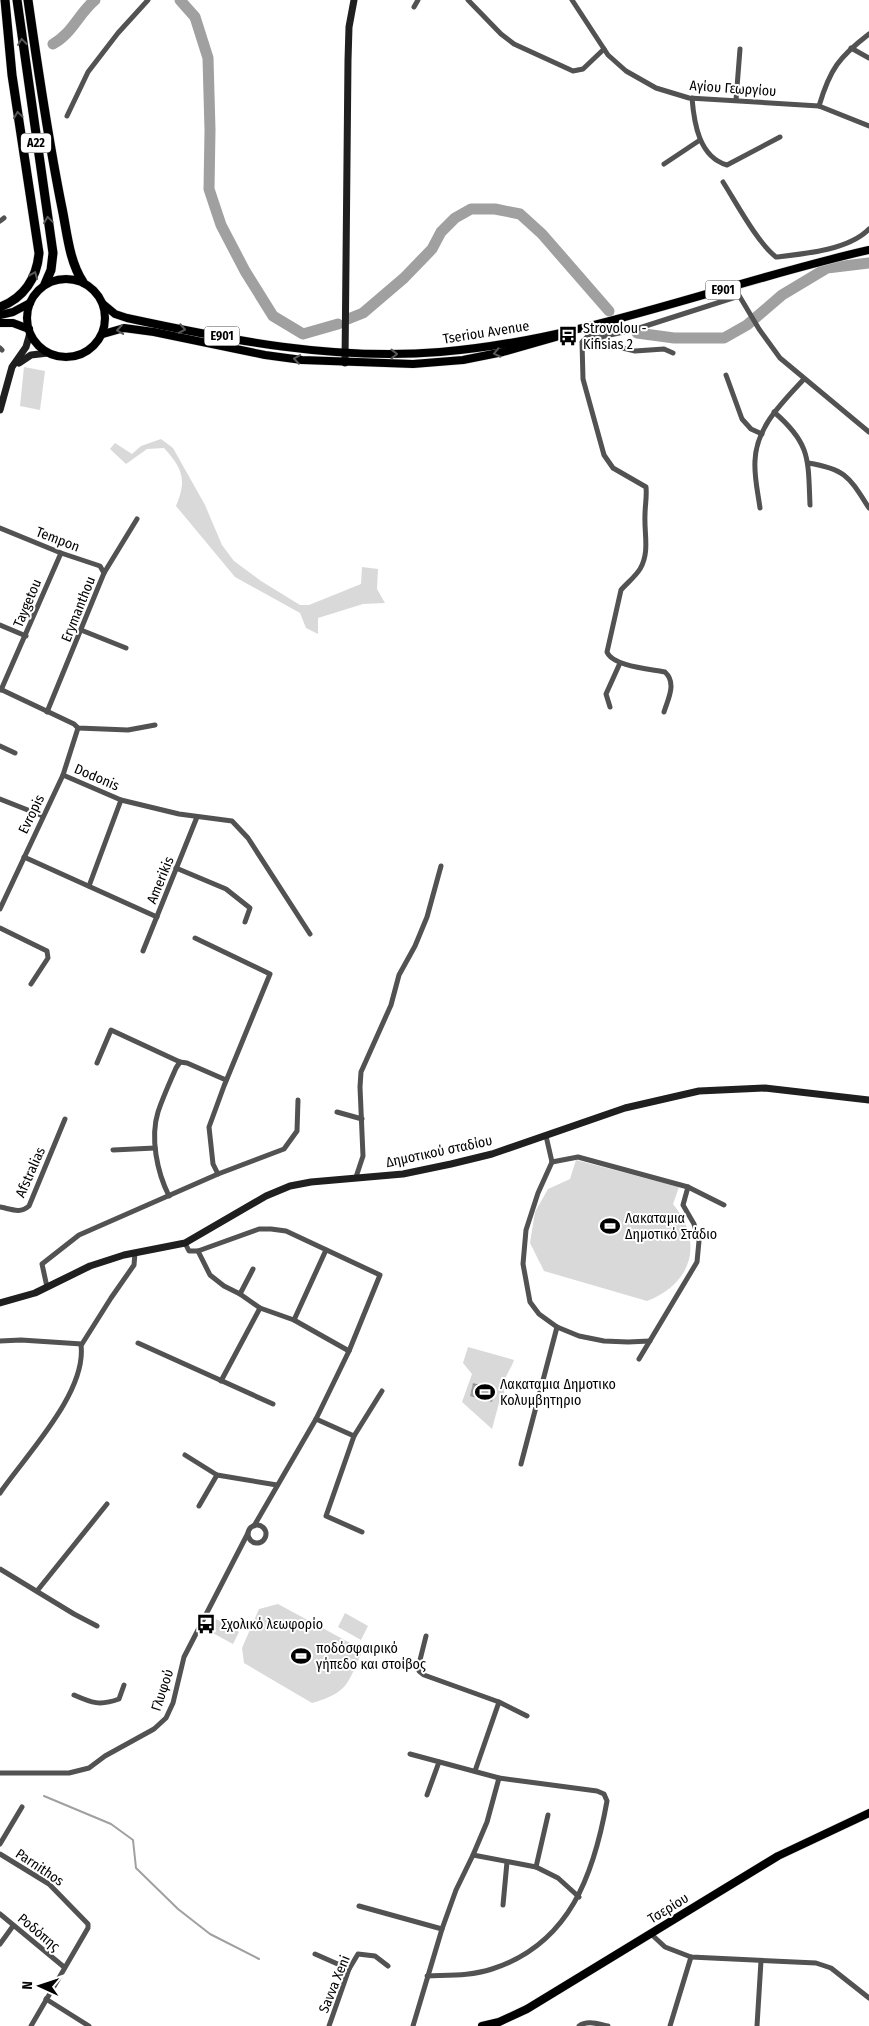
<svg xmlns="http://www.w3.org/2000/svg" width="869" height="2026" viewBox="0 0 869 2026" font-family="'Fira Sans Condensed',sans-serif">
<defs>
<pattern id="water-rules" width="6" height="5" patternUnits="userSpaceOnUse" patternTransform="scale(1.25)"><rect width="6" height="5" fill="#a0a0a0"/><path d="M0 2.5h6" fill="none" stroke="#888"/></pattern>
</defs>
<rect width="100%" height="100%" fill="#fff"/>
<g fill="#d9d9d9">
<polygon points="24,367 45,371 40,410 20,406"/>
<path d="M161 439 173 448 205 505 222 545 234 561 261 581 300 605H309L361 584 362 567 378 569 377 589 385 603 363 604 318 618V634L306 628 300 613 235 577 176 506C187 480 183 469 164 448L147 449 126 464 110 449 115 443 132 454 141 446Z"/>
<path d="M576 1160 679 1187 673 1204C704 1242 693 1283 647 1301L544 1271 530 1243 535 1212 548 1189 570 1179Z"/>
<path d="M468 1347 514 1360C511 1369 506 1374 504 1383 503 1390 506 1397 504 1404L499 1403 492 1429 462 1402 472 1374 463 1363Z"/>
<path d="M278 1604 363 1650C347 1683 350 1692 312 1703L244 1663 242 1648 259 1609Z"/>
<polygon points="345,1613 368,1626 361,1640 338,1627"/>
<polygon points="216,1619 239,1632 233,1644 209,1631"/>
</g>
<polygon fill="url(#water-rules)" points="473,1383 496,1389 492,1402 470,1396"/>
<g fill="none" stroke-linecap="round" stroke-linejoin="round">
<polyline stroke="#a0a0a0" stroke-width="2" points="44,1796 111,1824 133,1840 136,1868 178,1909 210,1934 259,1959"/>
<g stroke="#a0a0a0" stroke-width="11">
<polyline points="180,0 195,17 208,58 210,130 209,189 221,225 245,271 273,316 303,334 338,324"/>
<path d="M53 44C72 34 79 13 95 0"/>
<polyline points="348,319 363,313 404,278 432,249 441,232 455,218 471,209 495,209 520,214 542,234 609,311"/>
<polyline points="637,333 674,338 724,338 747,325 782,295 827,268 869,263"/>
</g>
<defs>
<g id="primary">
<circle cx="66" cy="318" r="39"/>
<path d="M103 304 115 314 127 318C229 340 335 361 440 352 586 340 727 282 869 250"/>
<polyline points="0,315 13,312 30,303"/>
<polyline points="0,323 13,323 29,329"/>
<polyline points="103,334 124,328 154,332 265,355 302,360 413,364 463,360 503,352 556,337"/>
<polyline points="482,2026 499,2022 527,2009 778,1856 869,1813"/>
</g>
<g id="highway">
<polyline points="17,0 53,253 51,270 45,284"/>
<path d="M28 0C38 70 48 139 62 208 67 232 69 261 83 282"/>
<path d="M0 307C24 298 37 278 39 253L12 75 5 0"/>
</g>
</defs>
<use href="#primary" stroke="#dbdbdb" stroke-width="9"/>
<use href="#highway" stroke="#dbdbdb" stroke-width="10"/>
<g stroke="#525252" stroke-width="5">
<polyline points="468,0 501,34 514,44 573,71 583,69 604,49"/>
<polyline points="572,0 608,55 626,71 656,88 689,98 819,106 869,126"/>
<polyline points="414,7 418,0"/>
<polyline points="851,48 869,58"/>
<path d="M692 98C694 123 699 157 727 165L780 137"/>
<polyline points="736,100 740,49"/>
<path d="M819 106C830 69 839 57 869 34"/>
<polyline points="67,116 88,72 118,33 148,0"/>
<polyline points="664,164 700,140"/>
<path d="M723 182C737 204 757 242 776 257 804 254 849 250 869 229"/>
<polyline points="0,221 4,218"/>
<polyline points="734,287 759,329 780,358 869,432"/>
<polyline points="596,338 633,330 739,296"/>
<polyline points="0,348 2,350"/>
<polyline points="726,375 742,419 751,429 762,434"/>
<path d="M774 412C811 444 808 459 810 505"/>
<path d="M808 463C846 469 849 477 869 508"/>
<path d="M760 508C758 493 754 477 755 461 756 427 782 403 804 379"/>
<polyline points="0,528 61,553 100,566 104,573"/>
<polyline points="0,625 26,636"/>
<polyline points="81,630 126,648"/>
<polyline points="0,689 74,724 78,728 128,730 155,725"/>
<polyline points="1,690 61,553"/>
<polyline points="610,707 606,694 620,663"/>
<polyline points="47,712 104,573 137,519"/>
<path d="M664 712C668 699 677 683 665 672 651 669 612 666 607 652L621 590C627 583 635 577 640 569 650 552 644 534 645 515 645 505 647 497 646 487L613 468 604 455 583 379 582 342 588 336H592L610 345 635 351 664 349 673 353"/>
<polyline points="0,746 15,753"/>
<polyline points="63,775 121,800 179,814 232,821 248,838 310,934"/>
<polyline points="0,799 43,816"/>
<polyline points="24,857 157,917"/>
<polyline points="176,868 226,889 250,908 245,922"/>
<polyline points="89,886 121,800"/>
<polyline points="0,909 63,775 78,728"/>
<polyline points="0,928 47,951 48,958 31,984"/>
<polyline points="195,938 270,974 224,1086 209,1127 213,1164 218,1174"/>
<polyline points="143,951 197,817"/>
<polyline points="97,1063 111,1030 180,1062 187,1063 226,1080"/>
<polyline points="337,1112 362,1119"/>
<polyline points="546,1136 552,1162 538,1193 526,1230 523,1264 530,1302 539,1314 557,1327 579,1336 604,1341 628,1342 650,1341"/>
<polyline points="113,1150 155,1148"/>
<polyline points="552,1162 578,1157 688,1187 724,1205"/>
<polyline points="356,1177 363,1156 360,1087 361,1072 391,1005 399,975 415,946 427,917 441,866"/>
<path d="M169 1196C157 1172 150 1138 158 1112 163 1097 170 1082 176 1068L180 1062"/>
<path d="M0 1207C11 1209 20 1214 29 1206L65 1119"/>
<polyline points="185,1243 189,1251 198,1251 259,1229 271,1229 286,1231 380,1275 349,1351 316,1419 254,1526"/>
<polyline points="198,1251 210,1275 224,1286 240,1294 260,1308 294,1320 349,1351"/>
<polyline points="47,1287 42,1264 79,1235 218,1174 284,1149 297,1131 298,1100"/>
<polyline points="240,1294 253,1269"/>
<polyline points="294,1320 326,1250"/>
<polyline points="0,1341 21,1340 82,1344 111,1298 134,1265 135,1253"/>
<polyline points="138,1343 273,1404"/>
<polyline points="639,1359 697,1262 699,1241 694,1224 683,1205 688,1187"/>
<polyline points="221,1381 260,1308"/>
<polyline points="316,1419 354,1436"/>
<polyline points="185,1455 217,1475 277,1485"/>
<polyline points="521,1464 557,1327"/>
<path d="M0 1493C25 1456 87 1393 81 1345"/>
<polyline points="199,1506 217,1475"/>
<circle cx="257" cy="1534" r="9"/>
<polyline points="362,1532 326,1516 354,1436 382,1391"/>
<polyline points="0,1569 74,1614 97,1626"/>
<polyline points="37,1591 107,1504"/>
<polyline points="426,1636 419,1664 419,1671 424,1675 499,1702 527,1716"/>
<path d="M74 1695C92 1703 100 1706 119 1699L124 1685"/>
<path d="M410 1754 499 1778 597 1791 604 1794 607 1801C594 1874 570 1944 492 1969 471 1976 449 1975 427 1976"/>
<polyline points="475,1771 499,1702"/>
<polyline points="0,1773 69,1773 89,1768 105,1756 154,1729 166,1718 173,1703 184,1657 248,1533"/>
<polyline points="427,1795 439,1762"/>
<polyline points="0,1844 22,1807"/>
<polyline points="0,1854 49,1884 88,1924 88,1928 31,2026"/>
<polyline points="473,1855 536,1867 558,1878 579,1897"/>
<polyline points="536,1867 548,1815"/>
<polyline points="503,1905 507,1862"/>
<polyline points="359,1906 442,1929"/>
<polyline points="0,1914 64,1967"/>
<polyline points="650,1933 665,1947 691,1957 816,1963 831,1968 869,1998"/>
<polyline points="0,1944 13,1926"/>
<polyline points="315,1954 349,1969"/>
<polyline points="46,1999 89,2026"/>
<polyline points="329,2026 349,1969 358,1954 375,1956 388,1966"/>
<polyline points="413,2026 442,1929 456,1890 473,1855 487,1822 499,1778"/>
<path d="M579 2026C587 2020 598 2024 608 2026"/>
<polyline points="670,2026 691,1957"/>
<polyline points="757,2026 761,1961"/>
</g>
<g stroke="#1f1f1f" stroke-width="7">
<polyline points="19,363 31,355 48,353"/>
<polyline points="345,363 348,60 349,27 354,0"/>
<polyline points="0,410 12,367 26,347 30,333"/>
<polyline points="0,1303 35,1293 90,1266 124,1255 185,1243 266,1196 290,1186 311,1182 403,1174 451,1164 492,1154 625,1108 699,1091 765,1088 869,1100"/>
</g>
<use href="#primary" stroke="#000" stroke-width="8"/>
<use href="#highway" stroke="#000" stroke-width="9"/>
</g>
<defs><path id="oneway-chevron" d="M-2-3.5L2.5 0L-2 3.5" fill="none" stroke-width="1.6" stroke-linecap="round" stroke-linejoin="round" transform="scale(1.25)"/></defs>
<g stroke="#595959">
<use href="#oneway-chevron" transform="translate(22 42) rotate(-97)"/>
<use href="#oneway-chevron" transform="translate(18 115) rotate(-98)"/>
<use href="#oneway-chevron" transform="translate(48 220) rotate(-98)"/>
<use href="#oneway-chevron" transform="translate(34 275) rotate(-67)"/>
<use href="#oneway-chevron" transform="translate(182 329) rotate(10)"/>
<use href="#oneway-chevron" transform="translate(120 330) rotate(171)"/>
<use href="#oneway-chevron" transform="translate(497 353) rotate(168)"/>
<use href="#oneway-chevron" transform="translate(394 354)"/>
<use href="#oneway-chevron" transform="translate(297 359) rotate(-172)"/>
</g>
<defs>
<symbol id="bus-bare" viewBox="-9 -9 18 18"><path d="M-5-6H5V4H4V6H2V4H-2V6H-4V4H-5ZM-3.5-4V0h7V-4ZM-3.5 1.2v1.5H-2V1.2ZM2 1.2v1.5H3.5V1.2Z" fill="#000" stroke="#fff" stroke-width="2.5" paint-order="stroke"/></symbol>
<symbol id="stadium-bare" viewBox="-9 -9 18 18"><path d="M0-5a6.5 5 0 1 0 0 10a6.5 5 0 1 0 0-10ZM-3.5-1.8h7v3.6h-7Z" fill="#000" stroke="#fff" stroke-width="2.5" paint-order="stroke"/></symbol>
</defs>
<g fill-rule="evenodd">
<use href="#bus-bare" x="554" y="322" width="28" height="28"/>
<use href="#stadium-bare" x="596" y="1212" width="28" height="28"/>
<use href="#stadium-bare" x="471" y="1378" width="28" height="28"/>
<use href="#bus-bare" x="192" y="1610" width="28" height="28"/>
<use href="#stadium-bare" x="287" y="1642" width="28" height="28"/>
</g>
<g text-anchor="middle" stroke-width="4" stroke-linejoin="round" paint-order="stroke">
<g fill="#fff" stroke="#4c4c4c" stroke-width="1">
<rect x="21" y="133.5" width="30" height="19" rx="4"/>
<rect x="705.5" y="280.5" width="35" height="19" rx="4"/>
<rect x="204.5" y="326.5" width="35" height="19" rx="4"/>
</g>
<g font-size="12" font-weight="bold" fill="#000">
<text x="36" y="147">A22</text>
<text x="723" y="294">E901</text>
<text x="222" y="340">E901</text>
</g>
<g font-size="14" fill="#000" stroke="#fff">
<text transform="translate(733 88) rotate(4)" y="5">Αγίου Γεωργίου</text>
<text transform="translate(486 332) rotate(-9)" y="5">Tseriou Avenue</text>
<text transform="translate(58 539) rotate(21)" y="5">Tempon</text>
<text transform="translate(27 603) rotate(-67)" y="5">Taygetou</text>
<text transform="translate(78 609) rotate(-68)" y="5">Erymanthou</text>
<text transform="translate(97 777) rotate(23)" y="5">Dodonis</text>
<text transform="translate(31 814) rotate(-64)" y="5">Evropis</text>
<text transform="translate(160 880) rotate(-68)" y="5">Amerikis</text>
<text transform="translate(439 1151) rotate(-12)" y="5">Δημοτικού σταδίου</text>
<text transform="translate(30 1172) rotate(-66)" y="5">Afstralias</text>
<text transform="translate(162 1690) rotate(-72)" y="5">Γλυφού</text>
<text transform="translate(40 1867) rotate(34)" y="5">Parnithos</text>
<text transform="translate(668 1908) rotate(-32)" y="5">Τσερίου</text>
<text transform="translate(39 1932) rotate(40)" y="5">Ροδόπης</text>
<text transform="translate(334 1984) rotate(-68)" y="5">Savva Xeni</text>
</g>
<g font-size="14" fill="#000" stroke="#fff" text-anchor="start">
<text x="583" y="333">Strovolou -<tspan x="583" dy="16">Kifisias 2</tspan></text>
<text x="625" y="1223">Λακαταμια<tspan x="625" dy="16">Δημοτικό Στάδιο</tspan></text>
<text x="500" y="1389">Λακαταμια Δημοτικο<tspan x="500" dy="16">Κολυμβητηριο</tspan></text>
<text x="221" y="1629">Σχολικό λεωφορίο</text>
<text x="316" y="1653">ποδόσφαιρικό<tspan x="316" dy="16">γήπεδο και στοίβος</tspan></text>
</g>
</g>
<g transform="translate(40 1986) rotate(273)" stroke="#ffffff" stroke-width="4" paint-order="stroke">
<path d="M0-4L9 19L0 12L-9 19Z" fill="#000000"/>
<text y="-8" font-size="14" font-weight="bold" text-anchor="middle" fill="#000000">N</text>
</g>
</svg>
